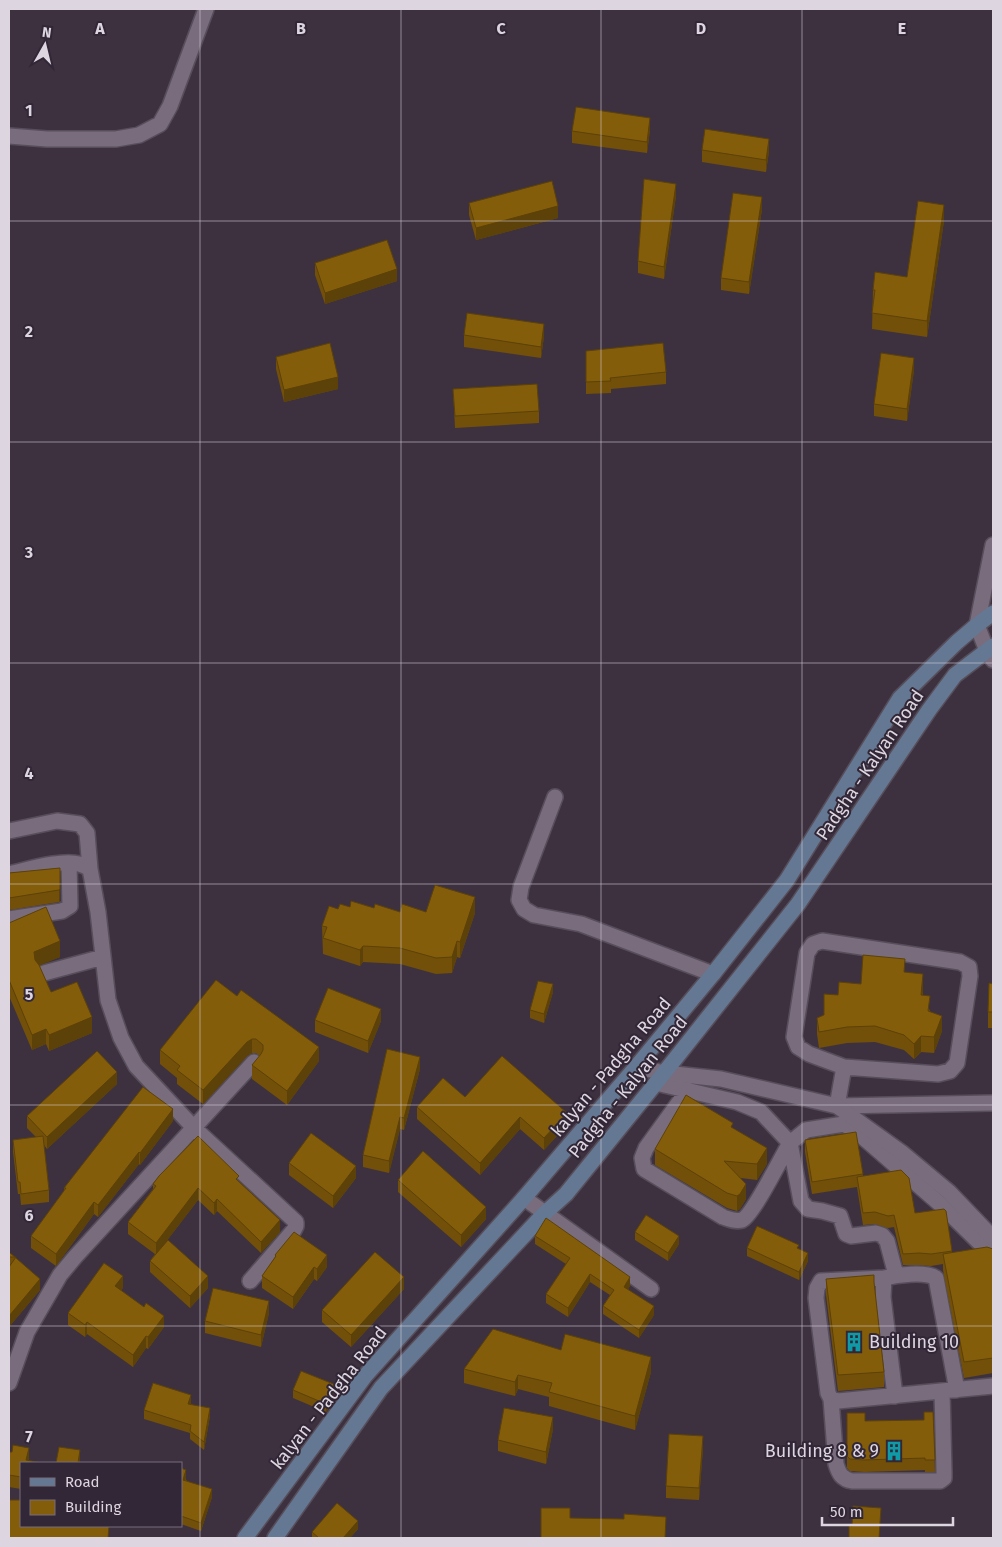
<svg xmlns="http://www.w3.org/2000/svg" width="1002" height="1547" font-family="'Fira Sans',sans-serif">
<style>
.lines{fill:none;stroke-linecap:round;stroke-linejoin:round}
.minor-casing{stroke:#574e5b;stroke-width:18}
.tertiary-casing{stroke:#574e5b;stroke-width:18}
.secondary-casing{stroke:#574e5b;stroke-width:18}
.minor{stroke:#796c7d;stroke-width:15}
.tertiary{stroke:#796c7d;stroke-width:15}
.secondary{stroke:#657893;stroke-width:15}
.wall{fill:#725009}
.shaded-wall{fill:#5c4108}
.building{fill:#845d0b;stroke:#5c4108}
.grid{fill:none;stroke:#ddd6e0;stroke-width:1;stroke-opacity:0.55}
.labels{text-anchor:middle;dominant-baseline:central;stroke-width:4;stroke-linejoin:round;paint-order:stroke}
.street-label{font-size:18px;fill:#ddd6e0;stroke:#322736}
.poi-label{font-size:18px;fill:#ddd6e0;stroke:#322736;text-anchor:start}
.grid-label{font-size:16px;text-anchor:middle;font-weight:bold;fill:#ddd6e0;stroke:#322736;stroke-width:4;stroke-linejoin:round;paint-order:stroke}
</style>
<rect width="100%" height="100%" fill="#3d3140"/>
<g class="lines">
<defs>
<path id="minor" d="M 9,136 L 47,139 L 116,139 L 139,135 L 160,124 L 170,106 L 206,9
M 555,797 L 521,887 L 519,900 L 524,909 L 534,915 L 581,924 L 713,974
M 9,831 L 57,821 L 80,824 L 87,833 L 90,869
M 9,874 C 27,870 62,859 79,864 C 83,865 87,867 90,869 L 98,912 L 108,1000 L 121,1038 L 136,1066 L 194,1128 L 296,1222 L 296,1226 L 294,1230 L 250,1281
M 9,919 L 62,911 L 70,906 L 69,863
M 822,941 L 960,962 L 969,967 L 970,976 L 957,1063 L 950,1071 L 938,1074 L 844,1067 L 809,1054 L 798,1047 L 794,1037 L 807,953 L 813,944 Z
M 44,973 L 103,957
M 844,1067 L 837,1106 L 993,1103
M 656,1083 L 737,1102 L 761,1112 L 790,1143 C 782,1156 753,1215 742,1220 C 735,1222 729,1219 723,1217 L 644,1169 L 642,1158 L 646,1148 L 688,1090
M 524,1198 L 651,1289
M 896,1275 L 887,1241 L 882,1235 L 876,1233 L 851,1236 L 846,1234 L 840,1216 L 822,1211 L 808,1209 L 801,1201 L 790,1143 L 806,1130 L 844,1124 L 857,1132 L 940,1204 L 993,1256
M 884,1278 L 821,1281 L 817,1288 L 816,1298 L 828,1393 L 831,1399 L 838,1401 L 993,1386
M 9,1383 L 27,1332 L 60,1275 L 75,1257 L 254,1062
M 895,1396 L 883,1297 L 884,1278 C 896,1275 925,1271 936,1278 L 957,1390
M 831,1399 L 836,1464 C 839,1474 842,1479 852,1481 L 940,1481 L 944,1478 L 944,1472 L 942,1391"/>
<path id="tertiary" d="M 993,545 L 977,625 L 987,651 L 993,660
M 636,1067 L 665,1073 L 721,1079 L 837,1106 L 901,1152 L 949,1192 L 993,1238"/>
<path id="secondary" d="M 245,1538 L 365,1376 L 524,1198 L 636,1067 L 713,974 L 787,880 L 900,698 L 957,642 L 977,625 L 993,613
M 275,1538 L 381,1388 L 544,1214 L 566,1194 L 656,1083 L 798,904 L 929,710 L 955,675 L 993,646"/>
</defs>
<use href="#minor" class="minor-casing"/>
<use href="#tertiary" class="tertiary-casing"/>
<use href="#secondary" class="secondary-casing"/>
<use href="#minor" class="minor"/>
<use href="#tertiary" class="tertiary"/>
<use href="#secondary" class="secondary"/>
</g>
<path class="wall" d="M 650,130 L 647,153 L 572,143 L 572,131 Z
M 702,150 L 769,151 L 766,172 L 702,162 Z
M 676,196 L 664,279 L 638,273 L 638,261 Z
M 469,203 L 558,218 L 476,240 L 469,215 Z
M 762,209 L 749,294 L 721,290 L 721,278 Z
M 944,221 L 927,337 L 872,329 L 873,290 L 907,277 Z
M 315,263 L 397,281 L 325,304 L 315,275 Z
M 464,335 L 544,336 L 541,358 L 464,347 Z
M 586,351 L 666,372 L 666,384 L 611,389 L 611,393 L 586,394 Z
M 276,357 L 338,389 L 284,402 L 276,369 Z
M 914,370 L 907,421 L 874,416 L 874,404 Z
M 453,389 L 539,411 L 539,423 L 455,428 Z
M 60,868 L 60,901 L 59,902 L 9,910 L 9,873 Z
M 350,907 L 374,908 L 400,912 L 475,913 L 460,958 L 457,957 L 452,973 L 436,974 L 400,964 L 363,962 L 360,966 L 323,954 L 322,926 L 338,909 Z
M 9,923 L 60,957 L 39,965 L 51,992 L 92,1033 L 49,1051 L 46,1044 L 32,1050 L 9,996 Z
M 905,972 L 923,990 L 923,995 L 930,1011 L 942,1031 L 934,1053 L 921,1052 L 914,1059 L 904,1050 L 875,1042 L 847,1043 L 819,1048 L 817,1034 L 817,1018 L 824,1015 L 838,995 L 861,984 Z
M 216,980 L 319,1061 L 287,1105 L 252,1079 L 252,1065 L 260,1056 L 256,1053 L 252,1053 L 247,1056 L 203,1104 L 177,1084 L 177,1078 L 160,1064 L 160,1050 Z
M 993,984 L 993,1028 L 988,1028 L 988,1012 Z
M 553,992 L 544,1023 L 530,1018 L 530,1010 Z
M 315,1020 L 381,1021 L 368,1053 L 315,1032 Z
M 420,1069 L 404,1130 L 400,1129 L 389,1173 L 363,1167 L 363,1155 Z
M 117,1084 L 47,1149 L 44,1145 L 49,1190 L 49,1202 L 21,1205 L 20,1194 L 18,1194 L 13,1152 L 13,1140 L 36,1137 L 27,1128 L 27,1116 Z
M 465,1097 L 567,1125 L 544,1150 L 520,1129 L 480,1175 L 417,1119 L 417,1107 Z
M 173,1121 L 140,1165 L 139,1164 L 98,1217 L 94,1214 L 56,1266 L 31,1248 L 31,1236 L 64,1191 L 64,1188 Z
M 733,1129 L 767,1164 L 757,1180 L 741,1178 L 746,1199 L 740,1209 L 737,1211 L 727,1208 L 655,1165 L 655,1149 Z
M 805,1140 L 863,1174 L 863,1176 L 915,1213 L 946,1211 L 952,1253 L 993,1249 L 993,1373 L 964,1378 L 943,1270 L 943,1264 L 931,1266 L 919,1265 L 903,1265 L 894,1227 L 888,1228 L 875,1224 L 863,1225 L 857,1187 L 812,1194 L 805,1152 Z
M 289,1163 L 356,1178 L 333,1208 L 289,1175 Z
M 398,1180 L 486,1219 L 461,1247 L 398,1192 Z
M 239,1182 L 280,1232 L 261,1253 L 217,1211 L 214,1215 L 198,1200 L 162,1247 L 208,1288 L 190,1308 L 150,1272 L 150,1261 L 155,1254 L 128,1234 L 128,1222 L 153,1189 L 153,1184 Z
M 635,1232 L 679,1244 L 668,1261 L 635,1240 Z
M 535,1236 L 630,1286 L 628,1289 L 654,1315 L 639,1338 L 603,1314 L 603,1306 L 610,1295 L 590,1282 L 568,1317 L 546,1303 L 546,1294 L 566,1264 L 535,1244 Z
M 747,1248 L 799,1249 L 808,1261 L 799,1280 L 747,1256 Z
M 9,1252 L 40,1279 L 40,1290 L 9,1327 Z
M 275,1255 L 327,1267 L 317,1281 L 314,1279 L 293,1309 L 262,1288 L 262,1276 L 275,1257 Z
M 826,1279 L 874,1285 L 884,1372 L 884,1387 L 838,1391 L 826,1295 Z
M 123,1288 L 121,1290 L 164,1327 L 148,1349 L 146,1348 L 133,1367 L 87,1334 L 85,1337 L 68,1325 L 68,1313 Z
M 404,1289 L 351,1347 L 322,1322 L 322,1310 Z
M 269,1313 L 261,1347 L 205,1333 L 205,1321 Z
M 561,1350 L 651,1372 L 635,1430 L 549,1406 L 549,1397 L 518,1389 L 515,1396 L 464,1383 L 464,1369 Z
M 293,1390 L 336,1393 L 331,1406 L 326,1412 L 293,1398 Z
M 191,1403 L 191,1404 L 210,1416 L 204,1450 L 190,1439 L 190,1433 L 144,1419 L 144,1410 Z
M 933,1412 L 935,1472 L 925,1472 L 925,1470 L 864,1472 L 850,1471 L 847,1468 L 847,1413 L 865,1421 L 924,1420 Z
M 553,1429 L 546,1464 L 498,1451 L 498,1440 Z
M 703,1448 L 699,1500 L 666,1498 L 666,1486 Z
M 9,1452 L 21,1463 L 21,1489 L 9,1487 Z
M 181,1468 L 186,1478 L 186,1480 L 212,1497 L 201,1531 L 181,1524 Z
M 358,1529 L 350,1538 L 312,1538 L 312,1532 Z"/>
<path class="shaded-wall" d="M 650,118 L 650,130 L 647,153 L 647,142 Z
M 769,139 L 769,151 L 766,172 L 766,160 Z
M 676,184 L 676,196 L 664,279 L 664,267 Z
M 762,197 L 762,209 L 749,294 L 749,282 Z
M 944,205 L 944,221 L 927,337 L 927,321 Z
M 558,206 L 558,218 L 476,240 L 476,228 Z
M 397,269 L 397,281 L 325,304 L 325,293 Z
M 544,324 L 544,336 L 541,358 L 541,347 Z
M 914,358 L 914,370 L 907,421 L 907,409 Z
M 338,377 L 338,389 L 284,402 L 284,390 Z
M 60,889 L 60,901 L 59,902 L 59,890 Z
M 475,897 L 475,913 L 460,958 L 460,942 Z
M 60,941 L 60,957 L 34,968 L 34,952 Z
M 457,941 L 457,957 L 452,973 L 452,957 Z
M 363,946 L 363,962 L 360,966 L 360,950 Z
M 923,974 L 923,990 L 921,1011 L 921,995 Z
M 553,984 L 553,992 L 544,1023 L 544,1014 Z
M 381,1009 L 381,1021 L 368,1053 L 368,1041 Z
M 942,1016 L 942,1031 L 934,1053 L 934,1037 Z
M 92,1017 L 92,1033 L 49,1051 L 49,1035 Z
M 46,1029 L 46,1044 L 32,1050 L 32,1035 Z
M 921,1036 L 921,1052 L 914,1059 L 914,1044 Z
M 252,1039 L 252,1053 L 247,1056 L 203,1104 L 203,1090 L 247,1042 Z
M 319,1047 L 319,1061 L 287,1105 L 287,1091 Z
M 420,1057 L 420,1069 L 404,1130 L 404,1118 Z
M 117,1072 L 117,1084 L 47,1149 L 47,1137 Z
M 173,1109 L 173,1121 L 140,1165 L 140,1153 Z
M 567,1113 L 567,1125 L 544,1150 L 544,1138 Z
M 400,1117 L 400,1129 L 389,1173 L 389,1161 Z
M 520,1117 L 520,1129 L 480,1175 L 480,1163 Z
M 767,1148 L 767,1164 L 757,1180 L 757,1164 Z
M 139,1152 L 139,1164 L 98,1217 L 98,1205 Z
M 356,1166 L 356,1178 L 333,1208 L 333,1196 Z
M 746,1184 L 746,1199 L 740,1209 L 737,1211 L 737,1196 Z
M 198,1188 L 198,1200 L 156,1255 L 156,1243 Z
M 217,1199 L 217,1211 L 214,1215 L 214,1203 Z
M 94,1202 L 94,1214 L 56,1266 L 56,1254 Z
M 486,1207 L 486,1219 L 461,1247 L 461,1235 Z
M 280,1220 L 280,1232 L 261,1253 L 261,1242 Z
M 679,1236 L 679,1244 L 668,1261 L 668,1253 Z
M 808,1253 L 808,1261 L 799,1280 L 799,1272 Z
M 327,1255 L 327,1267 L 317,1281 L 317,1269 Z
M 314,1267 L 314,1279 L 293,1309 L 293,1297 Z
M 590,1274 L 590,1282 L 568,1317 L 568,1308 Z
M 123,1276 L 123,1288 L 115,1298 L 115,1286 Z
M 208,1276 L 208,1288 L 190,1308 L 190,1296 Z
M 404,1277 L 404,1289 L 351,1347 L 351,1335 Z
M 630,1277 L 630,1286 L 624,1295 L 624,1287 Z
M 40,1279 L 40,1290 L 9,1327 L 9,1316 Z
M 269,1301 L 269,1313 L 261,1347 L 261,1335 Z
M 654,1306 L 654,1315 L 639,1338 L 639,1330 Z
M 164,1316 L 164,1327 L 148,1349 L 148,1337 Z
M 87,1322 L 87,1334 L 85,1337 L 85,1325 Z
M 146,1336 L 146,1348 L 133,1367 L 133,1355 Z
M 651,1357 L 651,1372 L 635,1430 L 635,1416 Z
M 518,1375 L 518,1389 L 515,1396 L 515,1382 Z
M 336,1385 L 336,1393 L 331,1406 L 326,1412 L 326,1404 Z
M 191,1395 L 191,1403 L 188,1412 L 188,1404 Z
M 210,1408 L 210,1416 L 204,1450 L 204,1442 Z
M 553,1417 L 553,1429 L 546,1464 L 546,1452 Z
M 703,1436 L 703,1448 L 699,1500 L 699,1488 Z
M 29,1448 L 29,1460 L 28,1463 L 26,1460 Z
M 80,1450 L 80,1463 L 78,1463 Z
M 186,1470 L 186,1478 L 183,1488 L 183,1480 Z
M 212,1489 L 212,1497 L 201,1531 L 201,1523 Z
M 358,1521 L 358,1529 L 350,1538 L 343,1538 Z"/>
<path class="building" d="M 576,107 L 650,118 L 647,142 L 572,131 Z
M 705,129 L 769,139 L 766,160 L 702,150 Z
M 644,179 L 676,184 L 664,267 L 638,261 Z
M 552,181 L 558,206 L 476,228 L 469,203 Z
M 733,193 L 762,197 L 749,282 L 721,278 Z
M 918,201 L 944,205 L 927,321 L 872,313 L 875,290 L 873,290 L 875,272 L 907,277 Z
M 387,240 L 397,269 L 325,293 L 315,263 Z
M 467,313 L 544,324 L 541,347 L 464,335 Z
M 330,343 L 338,377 L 284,390 L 276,357 Z
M 663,343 L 666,372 L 610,378 L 611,381 L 586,382 L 586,351 Z
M 881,353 L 914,358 L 907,409 L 874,404 Z
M 537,384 L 539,411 L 455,416 L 453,389 Z
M 60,868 L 60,889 L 59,890 L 9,898 L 9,873 Z
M 435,885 L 475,897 L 460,942 L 457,941 L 452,957 L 436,958 L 400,948 L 363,946 L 360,950 L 323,938 L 327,927 L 322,926 L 329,906 L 338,909 L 340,904 L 350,907 L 351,901 L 374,908 L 375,904 L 400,912 L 402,904 L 426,912 Z
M 46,907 L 60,941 L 34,952 L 35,960 L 39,965 L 51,992 L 77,982 L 92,1017 L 49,1035 L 46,1029 L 32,1035 L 9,980 L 9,923 Z
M 863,955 L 905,959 L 904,972 L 923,974 L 921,995 L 930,996 L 928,1011 L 942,1016 L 934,1037 L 921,1036 L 914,1044 L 904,1035 L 875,1026 L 847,1027 L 819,1032 L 817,1018 L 824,1015 L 824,994 L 838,995 L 839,982 L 861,984 Z
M 216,980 L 237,996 L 241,990 L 319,1047 L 287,1091 L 252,1065 L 261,1054 L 263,1050 L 263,1045 L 256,1039 L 252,1039 L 247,1042 L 203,1090 L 177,1070 L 180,1066 L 160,1050 Z
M 538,981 L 553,984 L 544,1014 L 530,1010 Z
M 989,983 L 993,984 L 993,1012 L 988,1012 Z
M 328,988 L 381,1009 L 368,1041 L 315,1020 Z
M 387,1049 L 420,1057 L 404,1118 L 400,1117 L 389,1161 L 363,1155 Z
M 97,1051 L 117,1072 L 47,1137 L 27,1116 Z
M 502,1056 L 567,1113 L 544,1138 L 520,1117 L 480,1163 L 417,1107 L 443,1078 L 465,1097 Z
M 143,1087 L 173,1109 L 140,1153 L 139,1152 L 98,1205 L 94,1202 L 56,1254 L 31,1236 L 66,1188 L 64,1188 Z
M 686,1095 L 733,1123 L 731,1127 L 767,1148 L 757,1164 L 724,1161 L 746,1184 L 740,1194 L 737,1196 L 727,1193 L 655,1149 Z
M 856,1132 L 863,1174 L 812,1182 L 805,1140 Z
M 311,1133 L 356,1166 L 333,1196 L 289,1163 Z
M 43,1136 L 49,1190 L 21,1194 L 20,1182 L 18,1182 L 13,1140 Z
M 198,1136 L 239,1176 L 236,1179 L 280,1220 L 261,1242 L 217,1199 L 214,1203 L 198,1188 L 156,1243 L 128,1222 L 156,1186 L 153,1184 L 159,1176 Z
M 423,1151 L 486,1207 L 461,1235 L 398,1180 Z
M 901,1170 L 909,1178 L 915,1213 L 944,1209 L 946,1211 L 952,1251 L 931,1254 L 919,1253 L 903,1254 L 894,1215 L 888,1216 L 875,1212 L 863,1213 L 857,1177 Z
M 646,1215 L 679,1236 L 668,1253 L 635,1232 Z
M 546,1218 L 630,1277 L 624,1287 L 654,1306 L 639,1330 L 603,1306 L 614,1290 L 590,1274 L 568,1308 L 546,1294 L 570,1258 L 535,1236 Z
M 757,1226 L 799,1245 L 797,1248 L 808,1253 L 799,1272 L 747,1248 Z
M 294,1232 L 327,1255 L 317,1269 L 314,1267 L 293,1297 L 262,1276 L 276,1256 L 275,1255 Z
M 168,1240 L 208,1276 L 190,1296 L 150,1261 Z
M 987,1247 L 993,1249 L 993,1358 L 964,1362 L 943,1254 Z
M 9,1252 L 40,1279 L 9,1316 L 9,1267 L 16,1257 L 9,1257 Z
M 375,1252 L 404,1277 L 351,1335 L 322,1310 Z
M 104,1263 L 123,1276 L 115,1286 L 144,1307 L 146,1303 L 164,1316 L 148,1337 L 146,1336 L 133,1355 L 87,1322 L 85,1325 L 68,1313 Z
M 874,1275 L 874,1282 L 884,1372 L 838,1375 L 826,1279 Z
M 213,1288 L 269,1301 L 261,1335 L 205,1321 Z
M 493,1329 L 561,1350 L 565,1334 L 651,1357 L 635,1416 L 549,1392 L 552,1383 L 518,1375 L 515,1382 L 464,1369 Z
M 301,1371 L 336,1385 L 331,1398 L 326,1404 L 293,1390 Z
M 153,1383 L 191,1395 L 188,1404 L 210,1408 L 204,1442 L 190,1431 L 191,1425 L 144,1410 Z
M 504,1408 L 553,1417 L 546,1452 L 498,1440 Z
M 924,1412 L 933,1412 L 935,1460 L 925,1460 L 925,1458 L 864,1460 L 850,1459 L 847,1456 L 847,1413 L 865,1413 L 865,1421 L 924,1420 Z
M 669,1434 L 703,1436 L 699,1488 L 666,1486 Z
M 13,1445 L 29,1448 L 26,1460 L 42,1463 L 21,1463 L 21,1477 L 9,1475 L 9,1452 L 12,1452 Z
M 59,1447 L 80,1450 L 78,1463 L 56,1463 Z
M 181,1468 L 186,1470 L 183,1480 L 212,1489 L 201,1523 L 181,1516 Z
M 9,1500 L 21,1500 L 21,1526 L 109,1526 L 108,1538 L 9,1538 Z
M 337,1503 L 358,1521 L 343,1538 L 319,1538 L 312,1532 Z
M 853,1506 L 881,1508 L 879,1538 L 849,1538 L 849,1525 L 852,1526 Z
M 541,1508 L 570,1508 L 570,1518 L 624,1519 L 624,1514 L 666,1517 L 665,1538 L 541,1538 Z"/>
<path class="grid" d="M 200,9 L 200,1538M 401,9 L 401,1538M 601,9 L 601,1538M 802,9 L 802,1538M 9,221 L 993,221M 9,442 L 993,442M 9,663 L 993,663M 9,884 L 993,884M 9,1105 L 993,1105M 9,1326 L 993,1326"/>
<defs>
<symbol id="building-bare" viewBox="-9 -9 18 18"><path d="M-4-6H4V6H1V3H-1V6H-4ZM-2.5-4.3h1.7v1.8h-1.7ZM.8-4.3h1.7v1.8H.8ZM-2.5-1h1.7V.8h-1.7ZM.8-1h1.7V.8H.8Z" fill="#0f9aa8" stroke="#322736" stroke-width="2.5" paint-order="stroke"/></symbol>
</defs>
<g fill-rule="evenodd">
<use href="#building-bare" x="840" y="1328" width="28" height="28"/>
<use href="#building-bare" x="880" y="1437" width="28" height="28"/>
</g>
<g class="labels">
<g class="street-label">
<text transform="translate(870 765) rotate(-56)">Padgha - Kalyan Road</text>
<text transform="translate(611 1067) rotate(-50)">kalyan - Padgha Road</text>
<text transform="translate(628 1087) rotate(-51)">Padgha - Kalyan Road</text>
<text transform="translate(329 1398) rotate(-52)">kalyan - Padgha Road</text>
</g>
<g class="poi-label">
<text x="869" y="1342">Building 10</text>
<text x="879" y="1451" text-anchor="end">Building 8 &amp; 9</text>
</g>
</g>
<g class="grid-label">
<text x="100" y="34">A</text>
<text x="301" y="34">B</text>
<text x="501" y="34">C</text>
<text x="701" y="34">D</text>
<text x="902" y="34">E</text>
<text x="29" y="116">1</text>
<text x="29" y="337">2</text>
<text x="29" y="558">3</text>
<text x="29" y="779">4</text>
<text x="29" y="1000">5</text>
<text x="29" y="1221">6</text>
<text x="29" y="1442">7</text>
</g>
<rect width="1002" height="1547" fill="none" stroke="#ddd6e0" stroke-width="20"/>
<rect x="20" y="1462" width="162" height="65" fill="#322736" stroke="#766d7a"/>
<rect x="30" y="1478" width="25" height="8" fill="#657893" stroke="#766d7a"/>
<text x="65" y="1487" font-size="15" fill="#ddd6e0">Road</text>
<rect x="30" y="1500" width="25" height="15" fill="#845d0b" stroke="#766d7a"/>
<text x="65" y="1512" font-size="15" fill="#ddd6e0">Building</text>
<g transform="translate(45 45) rotate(8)" stroke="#322736" stroke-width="4" paint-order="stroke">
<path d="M0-4L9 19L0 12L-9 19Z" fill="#ddd6e0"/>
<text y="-8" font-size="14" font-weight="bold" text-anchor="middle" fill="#ddd6e0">N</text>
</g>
<path d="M822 1517v8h131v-8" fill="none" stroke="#ddd6e0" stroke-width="2.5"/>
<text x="830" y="1517" font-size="15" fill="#ddd6e0" stroke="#322736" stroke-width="4" paint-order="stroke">50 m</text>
</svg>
